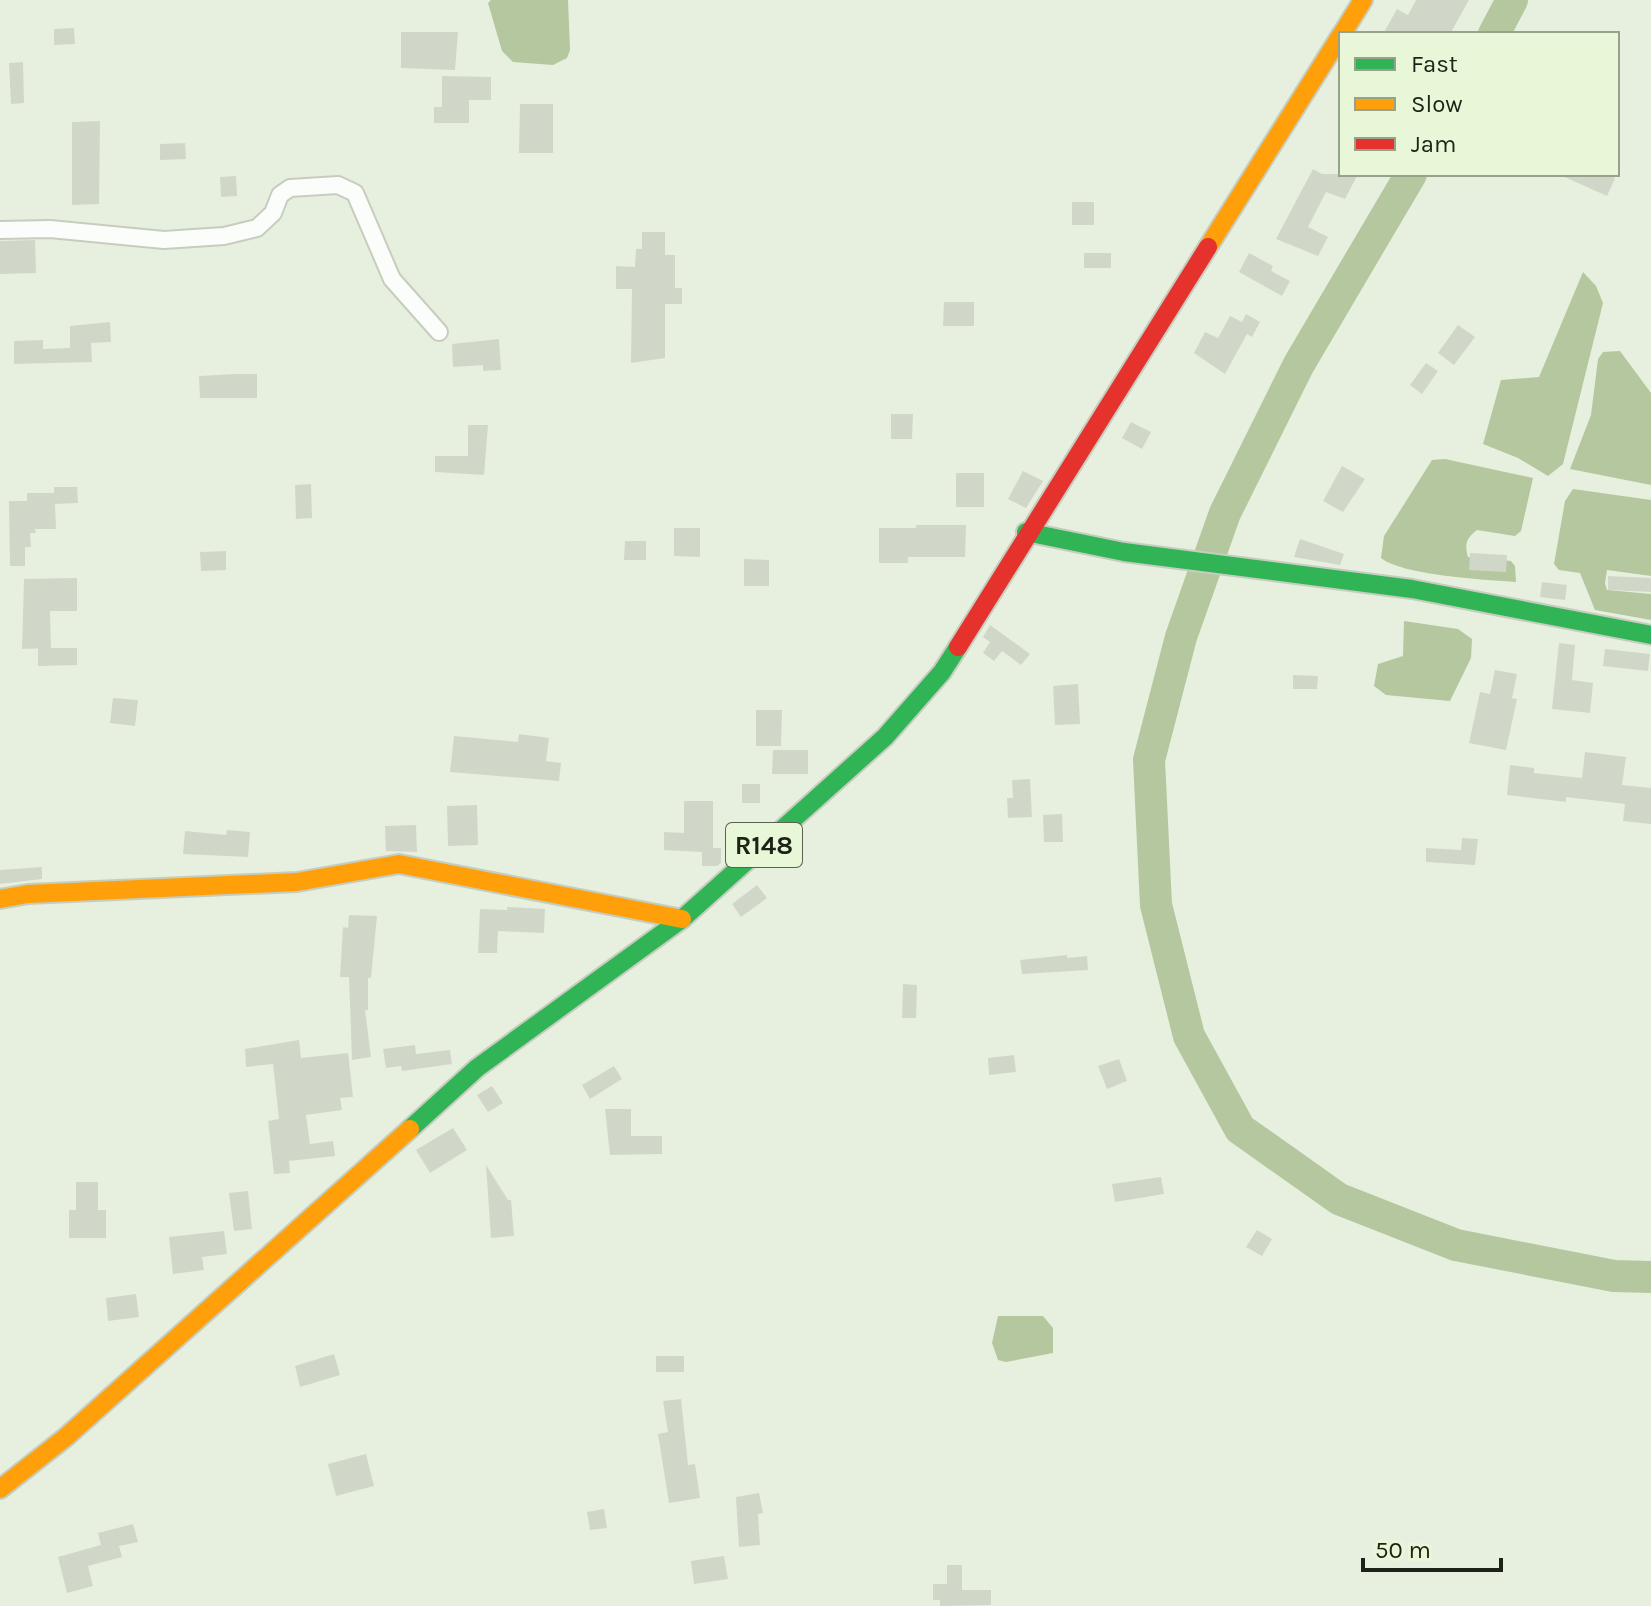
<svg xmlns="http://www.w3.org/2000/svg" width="1651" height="1606" font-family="Karla,sans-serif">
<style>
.water{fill:#b5c79e}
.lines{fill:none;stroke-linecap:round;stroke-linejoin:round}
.river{stroke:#b5c79e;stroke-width:32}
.building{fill:#d0d7c9}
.street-casing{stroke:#c6cdbf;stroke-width:20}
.fast-casing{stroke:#c6cdbf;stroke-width:22}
.slow-casing{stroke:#c6cdbf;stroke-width:22}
.jam-casing{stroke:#c6cdbf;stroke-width:22}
.street{stroke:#fbfdfa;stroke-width:16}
.fast{stroke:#30b455;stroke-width:18}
.slow{stroke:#ff9f0a;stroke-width:18}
.jam{stroke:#e5322d;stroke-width:18}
.labels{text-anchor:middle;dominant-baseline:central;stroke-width:6;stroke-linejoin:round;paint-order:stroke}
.shield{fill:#e8f7d7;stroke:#5a6250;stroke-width:2}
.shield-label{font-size:26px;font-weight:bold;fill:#1d2216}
</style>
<rect width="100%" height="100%" fill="#e7f0de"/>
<path class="water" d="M 491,0 L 568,0 L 570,50 L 567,58 L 553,65 L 513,62 L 502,51 L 488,3 Z
M 1583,272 L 1596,286 L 1603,303 L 1563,464 L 1548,476 L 1518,458 L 1483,444 L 1501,380 L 1539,377 Z
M 1620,351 L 1651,393 L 1651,485 L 1570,469 L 1591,415 L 1598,359 L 1603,352 Z
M 1445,459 L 1533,478 L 1521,531 L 1515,536 L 1477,530 C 1467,538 1464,543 1468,557 L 1511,561 L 1515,566 L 1516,582 C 1487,580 1401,575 1381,558 L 1384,536 L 1432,460 Z
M 1573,489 L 1651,500 L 1651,576 L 1607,570 L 1605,583 L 1607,590 L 1651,594 L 1651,620 L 1595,610 L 1580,573 L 1559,570 L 1554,564 L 1565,501 Z
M 1404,621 L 1458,629 L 1472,639 L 1471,658 L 1450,701 L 1386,695 L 1374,686 L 1378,664 L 1403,656 Z
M 998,1316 L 1043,1316 L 1053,1328 L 1053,1353 L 1006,1362 L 998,1360 L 992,1343 Z"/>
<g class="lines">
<path class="river" d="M 1494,34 L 1512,0
M 1411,174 L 1299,364 L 1225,513 L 1181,637 L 1149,760 L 1156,905 L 1189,1036 L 1240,1129 L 1339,1199 L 1456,1245 L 1614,1276 L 1651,1277"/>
</g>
<path class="building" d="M 1416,0 L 1469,0 L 1450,34 L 1383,34 L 1397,9 L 1408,15 Z
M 74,28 L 75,44 L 54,45 L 54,29 Z
M 401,32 L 458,32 L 455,70 L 401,68 Z
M 23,62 L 24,103 L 11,104 L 9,63 Z
M 442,76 L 491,77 L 491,100 L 469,100 L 469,123 L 434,123 L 434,107 L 442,107 Z
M 520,104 L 553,104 L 553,153 L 519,153 Z
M 100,121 L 99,204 L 72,205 L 72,122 Z
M 185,143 L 186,159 L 160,160 L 160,144 Z
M 1313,169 L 1322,174 L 1358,174 L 1345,199 L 1326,192 L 1308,227 L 1328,237 L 1318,256 L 1276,239 Z
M 1558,174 L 1606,174 L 1615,178 L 1607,196 Z
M 236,176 L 237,196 L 221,197 L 220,177 Z
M 1072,202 L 1094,202 L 1094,225 L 1072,225 Z
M 642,232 L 665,232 L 665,255 L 675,255 L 675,288 L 682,288 L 682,304 L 665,304 L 665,358 L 631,363 L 632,289 L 616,289 L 616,266 L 635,267 L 636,249 L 642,249 Z
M 35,240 L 36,273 L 0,274 L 0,241 Z
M 1084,253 L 1111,253 L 1111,268 L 1084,268 Z
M 1249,253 L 1273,266 L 1271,271 L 1290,281 L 1282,296 L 1239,272 Z
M 944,302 L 974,302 L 974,326 L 943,326 Z
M 1246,314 L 1260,322 L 1252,337 L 1247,334 L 1225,374 L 1194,353 L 1205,332 L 1218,338 L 1230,316 L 1242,322 Z
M 110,322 L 111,342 L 91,343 L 92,362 L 14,364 L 14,341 L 43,340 L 43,349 L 70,348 L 70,326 Z
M 1458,325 L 1475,337 L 1454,365 L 1438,353 Z
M 499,339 L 501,370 L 483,371 L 483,365 L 453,367 L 452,344 Z
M 1426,363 L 1438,371 L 1422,394 L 1410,385 Z
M 236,374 L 257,374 L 257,398 L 200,398 L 199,376 Z
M 891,414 L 913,414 L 912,439 L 891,439 Z
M 1131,422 L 1151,432 L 1142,449 L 1122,438 Z
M 468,425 L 488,425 L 484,475 L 435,472 L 435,456 L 468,456 Z
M 1342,466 L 1365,479 L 1343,512 L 1323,501 Z
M 1023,471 L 1043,481 L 1026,508 L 1008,499 Z
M 956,473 L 984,473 L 984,507 L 956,507 Z
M 311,484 L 312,518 L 296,519 L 295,485 Z
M 54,487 L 77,487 L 78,503 L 55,504 L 56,529 L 35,529 L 36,533 L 30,533 L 31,547 L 25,547 L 25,566 L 10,566 L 9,501 L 27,501 L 27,493 L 54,493 Z
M 916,525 L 966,525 L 965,557 L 908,557 L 908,563 L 879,563 L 879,528 L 916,528 Z
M 674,528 L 700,528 L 700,557 L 674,556 Z
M 1300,539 L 1344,554 L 1340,565 L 1294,557 Z
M 625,541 L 646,541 L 646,560 L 624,560 Z
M 226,551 L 226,570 L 201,571 L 200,552 Z
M 1470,553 L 1507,555 L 1506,572 L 1469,570 Z
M 744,559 L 769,560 L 769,586 L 744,586 Z
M 1608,576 L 1651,578 L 1651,592 L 1608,590 Z
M 77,578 L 77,611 L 50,611 L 51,648 L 22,649 L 24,579 Z
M 1542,582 L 1567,585 L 1565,600 L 1540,597 Z
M 990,625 L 1030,654 L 1021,665 L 1002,651 L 994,661 L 983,653 L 990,642 L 983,637 Z
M 1559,643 L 1575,645 L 1572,680 L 1593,683 L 1590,713 L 1552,709 Z
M 38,648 L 77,648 L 77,665 L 38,666 Z
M 1605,649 L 1650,654 L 1648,671 L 1603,666 Z
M 1495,670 L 1517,674 L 1512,698 L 1517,699 L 1506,750 L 1469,743 L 1480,692 L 1490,694 Z
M 1293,675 L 1318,676 L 1317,689 L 1293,689 Z
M 1078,684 L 1080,724 L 1055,725 L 1053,686 Z
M 113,698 L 138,700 L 135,726 L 110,723 Z
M 756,710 L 782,710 L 781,746 L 756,746 Z
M 519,734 L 549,738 L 546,761 L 561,763 L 559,781 L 450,772 L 454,736 L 518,742 Z
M 773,750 L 808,750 L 808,774 L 772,774 Z
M 1585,752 L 1626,757 L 1622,785 L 1651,788 L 1651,824 L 1623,821 L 1625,804 L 1566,797 L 1566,802 L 1507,795 L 1510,765 L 1534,768 L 1534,773 L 1582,778 Z
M 1030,779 L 1032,817 L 1008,818 L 1007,798 L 1013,798 L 1012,780 Z
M 742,784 L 760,784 L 760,803 L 742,803 Z
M 684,801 L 713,801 L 713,848 L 721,848 L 721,863 L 717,866 L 702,866 L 702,852 L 664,850 L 664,832 L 684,833 Z
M 477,805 L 478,845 L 448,846 L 447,806 Z
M 1062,814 L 1063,842 L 1044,842 L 1043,815 Z
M 416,825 L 417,852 L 386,851 L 385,826 Z
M 227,830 L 250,832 L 248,857 L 183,854 L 185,831 L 226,835 Z
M 1462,838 L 1478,839 L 1475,865 L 1426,862 L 1426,848 L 1461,850 Z
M 42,867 L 42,879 L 0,884 L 0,870 Z
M 757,885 L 767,898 L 741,917 L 732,904 Z
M 507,907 L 545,909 L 544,933 L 498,931 L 497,953 L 478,953 L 480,909 L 507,910 Z
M 349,915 L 377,916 L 371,978 L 368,978 L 368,1010 L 365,1010 L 371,1057 L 352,1060 L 349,977 L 340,977 L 343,927 L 348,928 Z
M 1067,955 L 1067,958 L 1087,956 L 1088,970 L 1022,974 L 1020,960 Z
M 903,984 L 917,985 L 916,1018 L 902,1018 Z
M 299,1040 L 301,1058 L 348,1053 L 353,1097 L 340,1098 L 342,1110 L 306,1115 L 310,1144 L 333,1141 L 335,1156 L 289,1161 L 290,1173 L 274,1174 L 268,1121 L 279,1119 L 273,1064 L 246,1067 L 245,1049 Z
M 415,1045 L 416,1054 L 450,1050 L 452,1064 L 402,1071 L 401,1066 L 386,1068 L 383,1049 Z
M 1014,1055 L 1016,1072 L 989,1075 L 988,1058 Z
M 1119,1059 L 1127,1081 L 1107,1089 L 1098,1066 Z
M 614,1066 L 622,1079 L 590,1099 L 582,1085 Z
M 492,1086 L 503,1103 L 488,1112 L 477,1095 Z
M 605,1109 L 631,1109 L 631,1136 L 662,1136 L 662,1154 L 610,1155 Z
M 453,1128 L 467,1150 L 430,1173 L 416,1150 Z
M 486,1165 L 508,1200 L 511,1200 L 514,1236 L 491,1238 Z
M 1161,1177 L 1164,1194 L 1115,1202 L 1112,1184 Z
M 76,1182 L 98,1182 L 98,1210 L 106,1210 L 106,1238 L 69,1238 L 69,1210 L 76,1210 Z
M 248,1191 L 252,1229 L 234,1231 L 229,1193 Z
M 1257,1230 L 1272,1239 L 1262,1256 L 1246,1247 Z
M 224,1231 L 227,1254 L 202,1257 L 204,1270 L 173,1274 L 169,1237 Z
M 136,1294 L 139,1317 L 108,1321 L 106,1298 Z
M 334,1354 L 340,1375 L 300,1387 L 295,1366 Z
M 656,1356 L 684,1356 L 684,1372 L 656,1372 Z
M 681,1399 L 688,1465 L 695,1464 L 700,1498 L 669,1503 L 658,1434 L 668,1432 L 663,1401 Z
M 366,1454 L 374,1486 L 336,1496 L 328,1464 Z
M 759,1493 L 763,1513 L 758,1514 L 760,1545 L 739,1547 L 736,1497 Z
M 604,1509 L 607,1528 L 590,1530 L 587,1512 Z
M 133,1524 L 138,1542 L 119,1546 L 122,1557 L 88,1566 L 93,1586 L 67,1593 L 58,1557 L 101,1545 L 98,1533 Z
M 724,1556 L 728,1579 L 694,1584 L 691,1561 Z
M 947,1565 L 962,1565 L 962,1590 L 991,1590 L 991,1605 L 940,1606 L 940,1600 L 933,1600 L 933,1584 L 947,1584 Z"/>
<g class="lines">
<defs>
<path id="street" d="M 0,230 L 50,229 L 164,240 L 224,236 L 257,228 L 273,213 L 280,195 L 290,188 L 338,185 L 355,193 L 392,279 L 439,332"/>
<path id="fast" d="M 1026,532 L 1124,552 L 1412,589 L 1651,635
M 410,1129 L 477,1068 L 682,919 L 885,737 L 942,672 L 958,647"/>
<path id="slow" d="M 1342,34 L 1363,0
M 1208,247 L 1341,35
M 0,899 L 28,894 L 297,882 L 399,864 L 682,919
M 0,1489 L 66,1437 L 410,1129"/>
<path id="jam" d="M 958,647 L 1208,247"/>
</defs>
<use href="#street" class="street-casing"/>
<use href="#fast" class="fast-casing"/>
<use href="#slow" class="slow-casing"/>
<use href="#jam" class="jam-casing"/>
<use href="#street" class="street"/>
<use href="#fast" class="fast"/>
<use href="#slow" class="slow"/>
<use href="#jam" class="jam"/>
</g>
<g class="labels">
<rect class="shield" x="726" y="823" width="76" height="44" rx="6"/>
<g class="shield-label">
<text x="764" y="845">R148</text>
</g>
</g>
<rect x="1339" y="32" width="280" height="144" fill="#e8f7d7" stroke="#97a28a" stroke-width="2"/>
<rect x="1355" y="58" width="40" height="12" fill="#30b455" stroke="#97a28a" stroke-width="2"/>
<text x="1411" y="72" font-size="24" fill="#1d2216">Fast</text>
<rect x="1355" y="98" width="40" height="12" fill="#ff9f0a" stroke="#97a28a" stroke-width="2"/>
<text x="1411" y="112" font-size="24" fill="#1d2216">Slow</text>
<rect x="1355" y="138" width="40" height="12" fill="#e5322d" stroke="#97a28a" stroke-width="2"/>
<text x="1411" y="152" font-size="24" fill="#1d2216">Jam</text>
<path d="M1363 1558v12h138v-12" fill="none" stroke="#1d2216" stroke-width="4"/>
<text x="1375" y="1558" font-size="24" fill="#1d2216" stroke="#e8f7d7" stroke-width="6" paint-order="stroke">50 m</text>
</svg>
